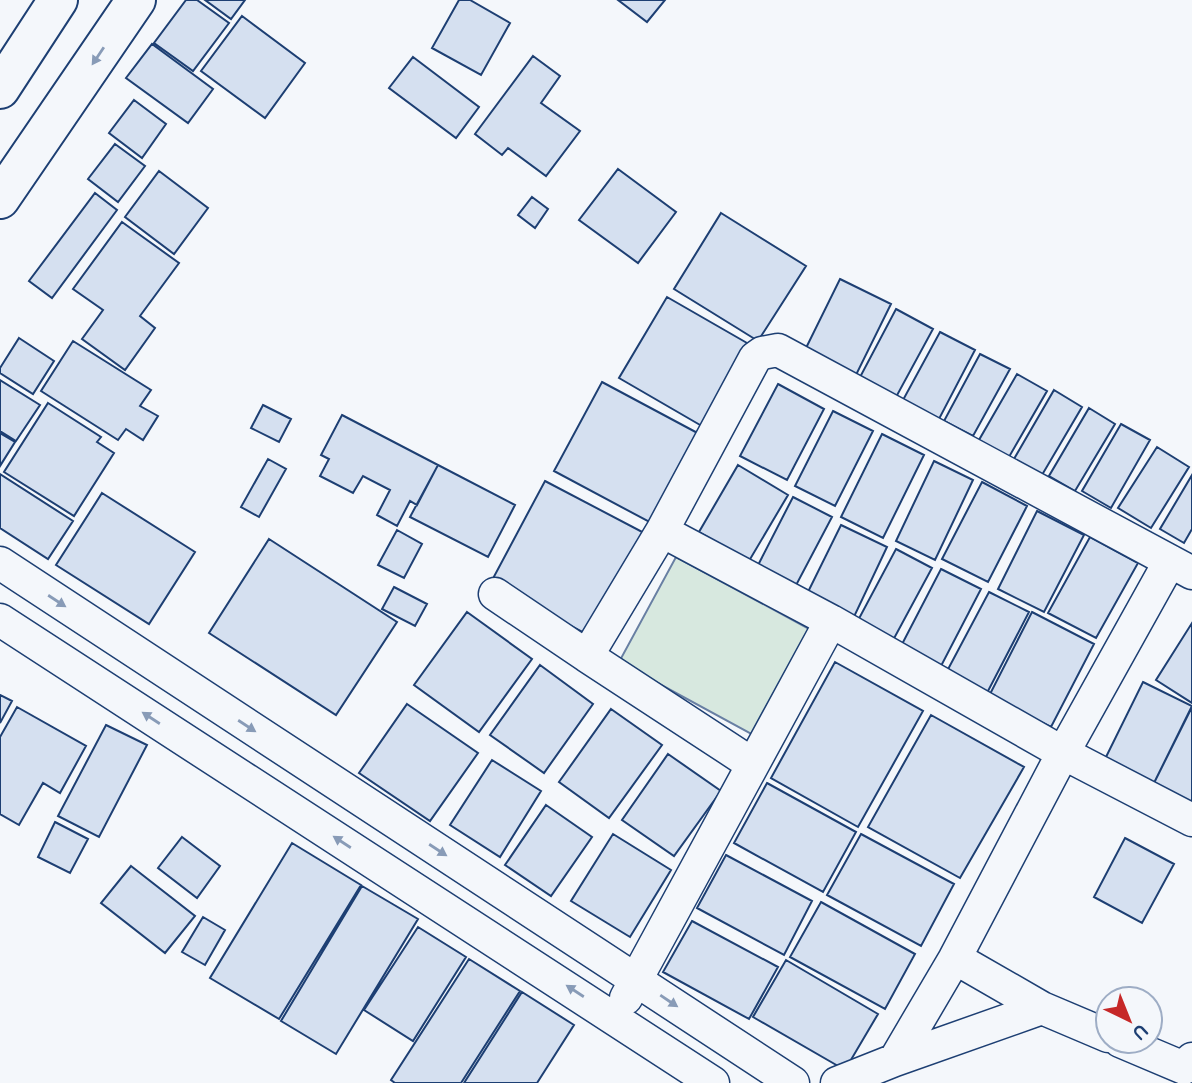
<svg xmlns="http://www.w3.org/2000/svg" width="1192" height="1083" font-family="Quicksand,sans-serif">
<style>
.green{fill:#d7e8df;stroke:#687fa3;stroke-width:2}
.building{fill:#d5e0f0;stroke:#1d3f73;stroke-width:2}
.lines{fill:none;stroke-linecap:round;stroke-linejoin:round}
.minor-casing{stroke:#1d3f73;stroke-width:35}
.trunk-casing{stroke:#1d3f73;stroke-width:42}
.minor{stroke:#f4f7fb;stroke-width:32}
.trunk{stroke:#f4f7fb;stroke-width:38}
.oneway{fill:#889bb7}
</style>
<rect width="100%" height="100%" fill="#f4f7fb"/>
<path class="green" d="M 676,557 L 813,631 L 755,736 L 619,662 Z"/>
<path class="building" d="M 186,0 L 197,0 L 229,23 L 193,71 L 154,43 Z
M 205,0 L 245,0 L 231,19 Z
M 459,0 L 470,0 L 510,23 L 481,75 L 432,48 Z
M 618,0 L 665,0 L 647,22 Z
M 242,16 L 305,63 L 265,118 L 201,71 Z
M 152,44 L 213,89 L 188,123 L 126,78 Z
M 533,56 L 560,76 L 541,103 L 580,131 L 546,176 L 508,148 L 502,155 L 475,134 Z
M 413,57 L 479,107 L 456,138 L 389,88 Z
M 134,100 L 166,124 L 142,158 L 109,133 Z
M 115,144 L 145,166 L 118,202 L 88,179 Z
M 618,169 L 676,212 L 638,263 L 579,220 Z
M 159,171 L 208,208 L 174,254 L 125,217 Z
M 95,193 L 117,210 L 52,298 L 29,281 Z
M 532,197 L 548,209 L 535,228 L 518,215 Z
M 721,213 L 806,266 L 758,341 L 674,289 Z
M 122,222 L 179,263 L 140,316 L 155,328 L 125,370 L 82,339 L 103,310 L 73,289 Z
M 840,279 L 891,304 L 854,379 L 803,354 Z
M 667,297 L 754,347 L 707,429 L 619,378 Z
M 896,309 L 933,329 L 895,399 L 859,379 Z
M 940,332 L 975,350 L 939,419 L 903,400 Z
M 19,338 L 54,361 L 33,394 L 0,373 L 0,368 Z
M 73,341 L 151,390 L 140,406 L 158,416 L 143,440 L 126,429 L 118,440 L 41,391 Z
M 980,354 L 1010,369 L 973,436 L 944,421 Z
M 1017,374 L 1047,391 L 1009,457 L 979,440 Z
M 0,380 L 40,405 L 16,441 L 0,431 Z
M 602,382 L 705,437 L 657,526 L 554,471 Z
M 778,384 L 824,409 L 787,480 L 740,456 Z
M 1054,390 L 1082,407 L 1042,475 L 1014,459 Z
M 48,403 L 101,437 L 97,442 L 114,453 L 74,516 L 4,472 Z
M 263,405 L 291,419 L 279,442 L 251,428 Z
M 1089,408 L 1115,424 L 1075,491 L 1049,476 Z
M 833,411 L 873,431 L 835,506 L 795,486 Z
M 342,415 L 438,465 L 417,505 L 410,501 L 397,526 L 377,515 L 390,490 L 363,476 L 353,493 L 320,476 L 329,459 L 321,455 Z
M 1121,424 L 1150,440 L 1111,508 L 1082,491 Z
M 0,433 L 15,442 L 0,466 Z
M 882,434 L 924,455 L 883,538 L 841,517 Z
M 1157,447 L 1189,467 L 1151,528 L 1118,508 Z
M 268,459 L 286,469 L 259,517 L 241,507 Z
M 934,461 L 973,480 L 935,560 L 896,541 Z
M 438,465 L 515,505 L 488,557 L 410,517 Z
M 738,465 L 788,495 L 749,561 L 699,532 Z
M 0,474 L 73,521 L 48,559 L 0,528 Z
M 1192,475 L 1192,529 L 1184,543 L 1160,529 Z
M 545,481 L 648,535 L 594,638 L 490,584 Z
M 982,482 L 1027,506 L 988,582 L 942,559 Z
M 102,493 L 195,552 L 149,624 L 56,565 Z
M 793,497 L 832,517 L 793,591 L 755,571 Z
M 1037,511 L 1084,535 L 1044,612 L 998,589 Z
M 841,525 L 887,547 L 852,621 L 805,598 Z
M 397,530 L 422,544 L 404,578 L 378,565 Z
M 1090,537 L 1138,563 L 1096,638 L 1048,613 Z
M 269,539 L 397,622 L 336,715 L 209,633 Z
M 896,549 L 932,568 L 891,644 L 855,626 Z
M 941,569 L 981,589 L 940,668 L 900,648 Z
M 394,587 L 427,604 L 415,626 L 382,609 Z
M 989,592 L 1029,612 L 987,693 L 946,673 Z
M 467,612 L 532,659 L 479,732 L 414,685 Z
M 1032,612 L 1094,644 L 1051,727 L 989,696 Z
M 1192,623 L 1192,703 L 1156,680 Z
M 835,662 L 923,711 L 858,827 L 771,778 Z
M 540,665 L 593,704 L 544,773 L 490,735 Z
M 1143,682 L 1192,706 L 1153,785 L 1104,761 Z
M 0,695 L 12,701 L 0,723 Z
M 407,704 L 478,753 L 430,821 L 359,773 Z
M 17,707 L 86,746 L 60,793 L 43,783 L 19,825 L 0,814 L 0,737 Z
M 1192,707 L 1192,804 L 1153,785 Z
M 611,709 L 662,745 L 609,818 L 559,782 Z
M 931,715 L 1024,767 L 960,878 L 868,827 Z
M 106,725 L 147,745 L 99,837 L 58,816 Z
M 668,754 L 721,791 L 674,856 L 622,820 Z
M 492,760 L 541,791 L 500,857 L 450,825 Z
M 767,783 L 856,832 L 823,892 L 734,843 Z
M 546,805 L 592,837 L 551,896 L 505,865 Z
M 55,822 L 88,839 L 70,873 L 38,857 Z
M 613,834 L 671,870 L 630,937 L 571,901 Z
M 861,834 L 954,884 L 921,946 L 827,895 Z
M 182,837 L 220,866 L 197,898 L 158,868 Z
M 1125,838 L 1174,864 L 1142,923 L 1094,897 Z
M 292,843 L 361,885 L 279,1019 L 210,978 Z
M 726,855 L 812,901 L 784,955 L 697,908 Z
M 131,866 L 195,916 L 165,953 L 101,903 Z
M 362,886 L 418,919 L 336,1054 L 281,1021 Z
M 821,902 L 915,954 L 885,1009 L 790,957 Z
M 203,917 L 225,930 L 205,965 L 182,952 Z
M 692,921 L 778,967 L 749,1019 L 663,972 Z
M 418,927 L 466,957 L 413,1041 L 364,1010 Z
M 469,959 L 520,991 L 461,1083 L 395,1083 L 391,1080 Z
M 786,960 L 878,1014 L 845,1070 L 753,1017 Z
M 522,992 L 574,1025 L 537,1083 L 464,1083 Z"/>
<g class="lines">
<defs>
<path id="minor" d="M 662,531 L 755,358 L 762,353 L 778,350 L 1192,573
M 0,563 L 793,1083
M 495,594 L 587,656
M 0,620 L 713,1083
M 752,764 L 587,656 L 662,531 L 831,621 L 1063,753 L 1192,820
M 626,998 L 831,621
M 1108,1036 L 1042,1008 L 955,958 L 1063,753 L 1170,561
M 1120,1041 L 1184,1068 L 1192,1059
M 895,1060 L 955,958
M 837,1083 L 895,1060 L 1042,1008"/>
<path id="trunk" d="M 0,89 L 58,0
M 0,199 L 136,0"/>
</defs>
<use href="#minor" class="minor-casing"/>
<use href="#trunk" class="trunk-casing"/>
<use href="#minor" class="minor"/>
<use href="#trunk" class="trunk"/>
</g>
<defs><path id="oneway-solid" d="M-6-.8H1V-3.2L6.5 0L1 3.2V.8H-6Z" transform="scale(1.75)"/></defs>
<g class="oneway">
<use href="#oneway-solid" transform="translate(98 56) rotate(124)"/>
<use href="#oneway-solid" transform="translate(57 601) rotate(33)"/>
<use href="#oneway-solid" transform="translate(151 718) rotate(-147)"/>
<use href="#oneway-solid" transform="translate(247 726) rotate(33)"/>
<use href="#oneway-solid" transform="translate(342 842) rotate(-147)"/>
<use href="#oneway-solid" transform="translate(438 850) rotate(33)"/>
<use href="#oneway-solid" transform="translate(575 991) rotate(-147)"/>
<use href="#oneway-solid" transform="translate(669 1001) rotate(34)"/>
</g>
<g transform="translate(1129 1020) rotate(137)"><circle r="33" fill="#f4f7fb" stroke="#9eadc5" stroke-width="2"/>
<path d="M0-5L12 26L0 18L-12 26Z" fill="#c62828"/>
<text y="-10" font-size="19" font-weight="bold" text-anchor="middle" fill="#1d3f73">U</text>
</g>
</svg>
